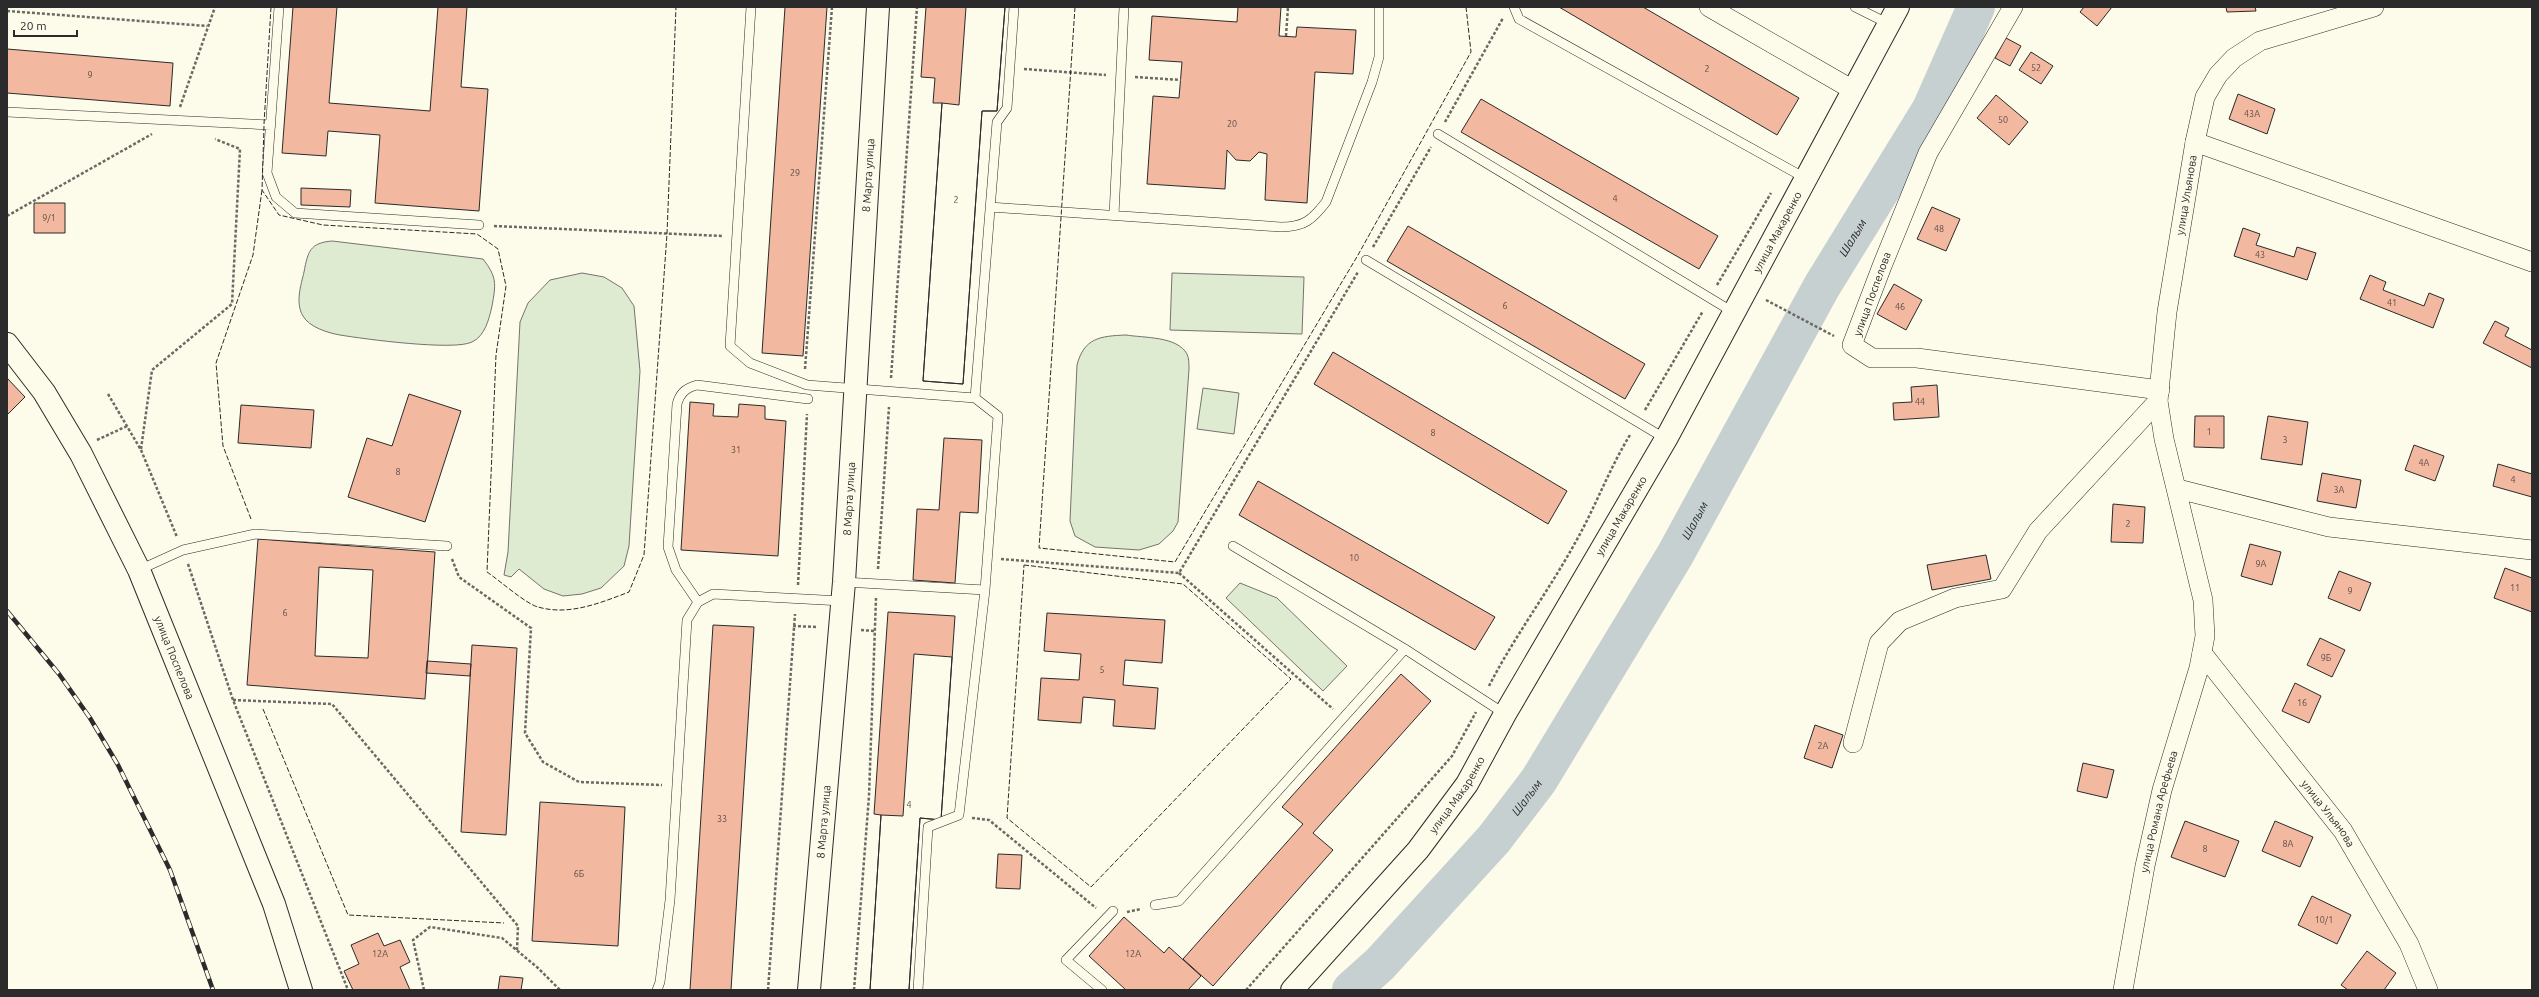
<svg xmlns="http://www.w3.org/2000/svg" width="2539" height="997" font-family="Ubuntu,sans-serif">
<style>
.green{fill:#deebd1;stroke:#74746e}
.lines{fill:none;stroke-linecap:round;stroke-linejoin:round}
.river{stroke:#c7d0d0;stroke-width:38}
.building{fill:#f2b8a0;stroke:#2b2b2b;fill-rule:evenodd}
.service-casing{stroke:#2b2b2b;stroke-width:10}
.minor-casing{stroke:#2b2b2b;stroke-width:20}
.tertiary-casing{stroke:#2b2b2b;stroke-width:24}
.primary-casing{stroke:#2b2b2b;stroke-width:24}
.path{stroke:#6a6964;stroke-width:2.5;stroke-dasharray:3 2;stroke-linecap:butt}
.service{stroke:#fdfbea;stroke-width:9}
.minor{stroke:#fdfbea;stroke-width:19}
.tertiary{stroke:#fdfbea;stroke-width:22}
.primary{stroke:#fdfbea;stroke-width:22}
.rail-casing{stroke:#2b2b2b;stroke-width:4.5}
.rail{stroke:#fdfbea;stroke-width:3;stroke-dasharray:9;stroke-linecap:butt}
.fence{stroke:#2b2b2b;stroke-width:1;stroke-dasharray:5 2;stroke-linecap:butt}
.labels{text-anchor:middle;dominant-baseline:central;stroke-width:3;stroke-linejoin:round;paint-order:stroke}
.number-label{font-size:9px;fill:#5d4e48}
.street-label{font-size:11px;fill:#2b2b2b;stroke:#fdfbea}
.water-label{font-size:12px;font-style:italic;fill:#2b2b2b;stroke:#fdfbea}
</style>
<rect width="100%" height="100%" fill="#fdfbea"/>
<path class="green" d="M 332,241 L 483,259 C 497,277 496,284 492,306 C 489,319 485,336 472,342 C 454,351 364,339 340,335 C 328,333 309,327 303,316 C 295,303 301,285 304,272 C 308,251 310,243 332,241 Z
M 582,273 L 604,277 L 622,288 L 634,306 L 640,371 L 629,546 L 624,566 L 601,588 L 582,594 L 563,596 L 544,589 L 519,569 L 511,577 L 504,575 L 508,552 L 520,322 L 528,303 L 550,280 Z
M 1172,273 L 1304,277 L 1302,334 L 1170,330 Z
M 1126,335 C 1144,338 1177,336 1187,354 C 1189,358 1189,365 1189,369 L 1178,522 L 1173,531 L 1159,544 L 1139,550 L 1095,547 L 1075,536 L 1070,521 L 1077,365 C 1084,338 1100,336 1126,335 Z
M 1203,388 L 1239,393 L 1234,434 L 1197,429 Z
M 1240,583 L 1277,598 L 1347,666 L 1323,691 L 1226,598 Z"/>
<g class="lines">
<path class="river" id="s1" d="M 1351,990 L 1380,964 L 1494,839 L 1539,780 L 1675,555 L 1822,286 L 1931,109 L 1976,7"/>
</g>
<path class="building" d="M 293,7 L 337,7 L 329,103 L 430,111 L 438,7 L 467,7 L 461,87 L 488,89 L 479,211 L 375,203 L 380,135 L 328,131 L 326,156 L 282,153 Z
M 785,7 L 827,7 L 803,356 L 762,353 Z
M 926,7 L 1005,7 L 997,111 L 982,111 L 963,384 L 923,381 L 942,103 L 933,103 L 935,78 L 921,77 Z
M 966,7 L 1005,7 L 997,111 L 982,111 L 963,384 L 923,381 L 942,103 L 959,105 Z
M 1238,7 L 1281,7 L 1279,36 L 1296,37 L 1297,27 L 1356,30 L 1353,74 L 1315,72 L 1307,203 L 1265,200 L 1267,154 L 1259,152 L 1250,161 L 1236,160 L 1227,150 L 1225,189 L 1147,184 L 1153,96 L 1179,98 L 1182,62 L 1149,60 L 1152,16 L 1237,22 Z
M 1559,7 L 1643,7 L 1799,98 L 1777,135 Z
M 2084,7 L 2112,7 L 2097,26 L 2080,12 Z
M 2226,7 L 2255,7 L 2256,11 L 2227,12 Z
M 2006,38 L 2021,46 L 2010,66 L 1995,58 Z
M 7,49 L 173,63 L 170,106 L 7,93 Z
M 2031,52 L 2053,66 L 2041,84 L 2019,70 Z
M 2238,94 L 2275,109 L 2267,134 L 2229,119 Z
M 1996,95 L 2028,122 L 2009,145 L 1977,118 Z
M 1481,99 L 1718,236 L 1699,269 L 1461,132 Z
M 301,188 L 351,190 L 350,207 L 301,205 Z
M 34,203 L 65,203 L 65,233 L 34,233 Z
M 1932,207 L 1960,219 L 1946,251 L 1917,239 Z
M 1408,226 L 1645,364 L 1625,399 L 1387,261 Z
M 2243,228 L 2260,234 L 2256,245 L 2294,257 L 2297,247 L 2316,253 L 2307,280 L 2234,256 Z
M 2370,275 L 2386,282 L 2383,290 L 2424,306 L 2429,293 L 2444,299 L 2433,328 L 2360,299 Z
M 1894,284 L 1922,300 L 1906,330 L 1877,314 Z
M 2495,321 L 2509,328 L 2505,336 L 2532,350 L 2532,368 L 2483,343 Z
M 1333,352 L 1567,491 L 1548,524 L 1314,384 Z
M 7,378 L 25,397 L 8,414 L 7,413 Z
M 1937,385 L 1939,417 L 1894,420 L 1893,403 L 1912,402 L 1911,387 Z
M 409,394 L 461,411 L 425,522 L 348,497 L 367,438 L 392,446 Z
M 690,402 L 714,404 L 713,416 L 738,417 L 739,404 L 765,406 L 765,419 L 786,421 L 778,556 L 681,550 Z
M 241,405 L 314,410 L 311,448 L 238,443 Z
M 2195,416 L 2224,416 L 2224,448 L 2194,447 Z
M 2268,416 L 2308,422 L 2302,465 L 2261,459 Z
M 944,438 L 982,440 L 978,513 L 960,512 L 955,583 L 913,580 L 917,509 L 939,510 Z
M 2414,445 L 2444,456 L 2435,481 L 2405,470 Z
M 2498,464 L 2532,474 L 2532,497 L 2493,486 Z
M 2322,473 L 2361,480 L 2356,508 L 2317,501 Z
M 1258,481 L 1495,617 L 1475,650 L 1239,515 Z
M 2113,504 L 2145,507 L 2143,543 L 2111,542 Z
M 258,539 L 435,552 L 425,699 L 247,685 ZM 319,567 L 373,570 L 368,658 L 315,656 Z
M 2250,544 L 2281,552 L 2272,585 L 2241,576 Z
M 1986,555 L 1991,579 L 1932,590 L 1927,565 Z
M 2505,568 L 2532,578 L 2532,612 L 2494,598 Z
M 2339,571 L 2371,583 L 2360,611 L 2328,598 Z
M 888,612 L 955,616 L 941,820 L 920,818 L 909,990 L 870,990 L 881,815 L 874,814 Z
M 1047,613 L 1165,620 L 1162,663 L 1125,660 L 1123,685 L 1158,688 L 1155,729 L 1113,726 L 1115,700 L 1083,697 L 1081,723 L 1038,720 L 1041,678 L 1079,680 L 1081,654 L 1044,651 Z
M 713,625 L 754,627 L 731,990 L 690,990 Z
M 2320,638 L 2345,650 L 2332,677 L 2307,665 Z
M 472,645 L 517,648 L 506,835 L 461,832 Z
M 914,654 L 952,657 L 941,820 L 920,818 L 909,990 L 870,990 L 881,815 L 903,816 Z
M 427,661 L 471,664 L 470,676 L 426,673 Z
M 1401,674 L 1431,701 L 1313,833 L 1333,850 L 1213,986 L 1183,959 L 1303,824 L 1282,807 Z
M 2295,683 L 2321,696 L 2309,723 L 2282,711 Z
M 1815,725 L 1843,735 L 1832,768 L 1804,758 Z
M 2083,763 L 2114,770 L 2107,798 L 2077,791 Z
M 540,802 L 625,807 L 618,946 L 532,941 Z
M 2185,821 L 2239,841 L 2225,877 L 2171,857 Z
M 2275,821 L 2313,837 L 2300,867 L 2262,851 Z
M 998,854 L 1022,855 L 1020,889 L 996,888 Z
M 2312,896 L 2351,915 L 2337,944 L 2298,925 Z
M 1124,917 L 1164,953 L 1169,947 L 1201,976 L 1188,990 L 1126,990 L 1089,956 Z
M 378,933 L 384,946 L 400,940 L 410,962 L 400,967 L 410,990 L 353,990 L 344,971 L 359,964 L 351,945 Z
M 2367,951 L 2396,973 L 2384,990 L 2348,990 L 2341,985 Z
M 500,976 L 523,978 L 521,990 L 498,990 Z"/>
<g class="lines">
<defs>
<path id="service" d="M 279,7 L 267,173 L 276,197 L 295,213 L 479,225
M 751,7 L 730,346 L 750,363 L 807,385 L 975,398 L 997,122 L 1007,108 L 1014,7
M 1514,7 L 1519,19 L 1805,178
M 1855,7 L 1889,24
M 7,112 L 271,125
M 1438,134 L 1733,312
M 990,207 L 1281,227 C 1304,227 1312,220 1326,202 L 1372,82 L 1379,57 L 1379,7
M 1114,215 L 1124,7
M 1366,260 L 1666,439
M 975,398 L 998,416 L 985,590
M 1233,546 L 1405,649 L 1505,714
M 139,570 L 183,550 L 255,534 L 447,546
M 844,582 L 985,590 L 959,815 L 928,827 L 918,990
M 698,602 L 676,570 L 668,547 L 677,404 C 680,393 686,388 697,385 L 808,399
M 1155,905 L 1179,901 L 1405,649
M 657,990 L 660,982 L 670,900 L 687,620 L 698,602 L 713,594 L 842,601
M 1102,990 L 1066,960 L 1113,911"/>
<g id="minor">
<path d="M 1709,7 L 1853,90"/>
<path d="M 2013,7 L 1928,153 L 1882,266 L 1852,345 L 1872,358 L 1917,358 L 2160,390"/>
<path d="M 2195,142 L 2532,262"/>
<path d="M 2178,489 L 2329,527 L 2532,550"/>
<path id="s2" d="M 2202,653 L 2343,831 L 2409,944 L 2428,990"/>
<path d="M 1853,743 L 1879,643 L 1900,621 L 1955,598 L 2002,589 L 2038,531 L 2158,401"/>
<path id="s3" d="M 2123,990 L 2145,866 L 2162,790 L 2199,668 L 2205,636 L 2203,600 L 2164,439 L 2158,401 L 2167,312 L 2195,142 L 2205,97 L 2218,75 L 2234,58 L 2260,41 L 2374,7"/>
</g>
<g id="tertiary">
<path id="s4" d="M 809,990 L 844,582 L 878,7"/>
<path id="s5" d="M 1292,990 L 1418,850 L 1467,784 L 1505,714 L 1666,439 L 1898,7"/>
</g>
<g id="primary">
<path id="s6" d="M 7,344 L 44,392 L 81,454 L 139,570 L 274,904 L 301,990"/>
</g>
</defs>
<use href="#service" class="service-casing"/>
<use href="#minor" class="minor-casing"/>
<use href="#tertiary" class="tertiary-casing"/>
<use href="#primary" class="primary-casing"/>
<path class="path" d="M 7,11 L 207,26
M 1286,36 L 1288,7
M 1024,69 L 1106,75
M 1135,77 L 1181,80
M 180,107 L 215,7
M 1445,122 L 1503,18
M 7,216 L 152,134
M 494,226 L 723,236
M 1373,247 L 1431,147
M 1717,285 L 1771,193
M 1766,300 L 1834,336
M 805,369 L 832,7
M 891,378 L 917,7
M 108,394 L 141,450 L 177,537
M 1645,410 L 1703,311
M 97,440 L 127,426
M 141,449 L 152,370 L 232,304 L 240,149 L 215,139
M 452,559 L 459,577 L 531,628 L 525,733 L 543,762 L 579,782 L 662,785
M 1001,559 L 1179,573 L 1358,272
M 188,564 L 233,700 L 348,990
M 878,569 L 889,407
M 1179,573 L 1333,709
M 798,585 L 807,414
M 793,626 L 818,627
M 861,630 L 874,631
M 1489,686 C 1514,637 1548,592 1575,543 C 1595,508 1609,469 1630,435
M 233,700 L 332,704 L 518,926 L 517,950
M 972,818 L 989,820 L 1096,908
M 1127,912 L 1141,909
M 424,990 L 413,940 L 430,927 L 502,938 L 538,968 L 560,990
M 768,990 L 795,614
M 854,990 L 869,796 L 876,598
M 1246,990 L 1452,756 L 1476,712"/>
<use href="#service" class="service"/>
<use href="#minor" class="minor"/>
<use href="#tertiary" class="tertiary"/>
<use href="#primary" class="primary"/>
<defs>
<path id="rail" d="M 7,611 L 59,674 L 90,718 L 118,765 L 170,870 L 213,990"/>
</defs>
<use href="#rail" class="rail-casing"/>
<use href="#rail" class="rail"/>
<path class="fence" d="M 1075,7 L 1039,548 L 1175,562 L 1358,255 L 1471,52 L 1466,7
M 264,124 L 271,7
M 264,126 L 262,190 L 279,215 L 323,225 L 477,234 L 498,249 L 506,286 L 496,355 L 487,572 C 499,580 526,604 538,607 C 569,616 600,603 629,592 L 644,555 L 667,234 L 676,7
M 251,519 L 223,446 L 216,363 L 253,255 L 262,190
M 1024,565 L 1183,584 L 1291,679 L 1091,887 L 1007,818 Z
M 263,709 L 348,915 L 504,923"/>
</g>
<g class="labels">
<g class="number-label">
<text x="2036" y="68">52</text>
<text x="1707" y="69">2</text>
<text x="90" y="75">9</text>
<text x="2252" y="114">43А</text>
<text x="2003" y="120">50</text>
<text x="1232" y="124">20</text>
<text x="795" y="173">29</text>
<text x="1615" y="199">4</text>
<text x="956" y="200">2</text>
<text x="49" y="218">9/1</text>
<text x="1939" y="229">48</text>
<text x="2260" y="255">43</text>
<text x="2392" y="303">41</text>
<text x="1505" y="306">6</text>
<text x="1900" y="307">46</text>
<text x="1920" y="402">44</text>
<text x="2209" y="432">1</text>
<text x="1433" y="433">8</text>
<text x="2285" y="440">3</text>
<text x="736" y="450">31</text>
<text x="2424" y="463">4А</text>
<text x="398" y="472">8</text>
<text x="2513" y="480">4</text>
<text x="2339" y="490">3А</text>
<text x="2128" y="524">2</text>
<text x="1354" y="558">10</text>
<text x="2261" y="564">9А</text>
<text x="2515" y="588">11</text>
<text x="2350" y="591">9</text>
<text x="285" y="613">6</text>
<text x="2326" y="658">9Б</text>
<text x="1102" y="670">5</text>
<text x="2302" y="703">16</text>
<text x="1823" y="746">2А</text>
<text x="909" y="805">4</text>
<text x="722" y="819">33</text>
<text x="2288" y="844">8А</text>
<text x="2205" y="849">8</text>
<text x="579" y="874">6Б</text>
<text x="2324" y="920">10/1</text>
<text x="380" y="954">12А</text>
<text x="1133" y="954">12А</text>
</g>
<g class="street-label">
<text stroke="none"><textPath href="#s4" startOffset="817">8 Марта улица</textPath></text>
<text stroke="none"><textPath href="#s3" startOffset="812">улица Ульянова</textPath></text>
<text stroke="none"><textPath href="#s5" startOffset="904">улица Макаренко</textPath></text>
<text transform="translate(1872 294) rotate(-70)">улица Поспелова</text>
<text stroke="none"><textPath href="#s4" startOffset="493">8 Марта улица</textPath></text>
<text stroke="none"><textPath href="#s5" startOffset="580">улица Макаренко</textPath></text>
<text stroke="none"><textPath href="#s6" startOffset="357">улица Поспелова</textPath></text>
<text stroke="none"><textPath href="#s5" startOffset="256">улица Макаренко</textPath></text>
<text stroke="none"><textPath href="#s3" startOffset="182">улица Романа Арефьева</textPath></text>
<text stroke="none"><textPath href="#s2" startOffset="204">улица Ульянова</textPath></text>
<text stroke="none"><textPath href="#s4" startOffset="169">8 Марта улица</textPath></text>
</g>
<g class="water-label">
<text stroke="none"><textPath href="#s1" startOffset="909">Шалым</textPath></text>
<text stroke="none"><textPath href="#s1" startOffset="585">Шалым</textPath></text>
<text stroke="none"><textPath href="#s1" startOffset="261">Шалым</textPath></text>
</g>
</g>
<rect width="2539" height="997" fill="none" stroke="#2b2b2b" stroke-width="16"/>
<path d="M14 30v6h63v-6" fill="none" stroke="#2b2b2b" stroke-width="2"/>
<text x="20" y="30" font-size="12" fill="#2b2b2b" stroke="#fdfbea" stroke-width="3" paint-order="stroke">20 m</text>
</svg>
